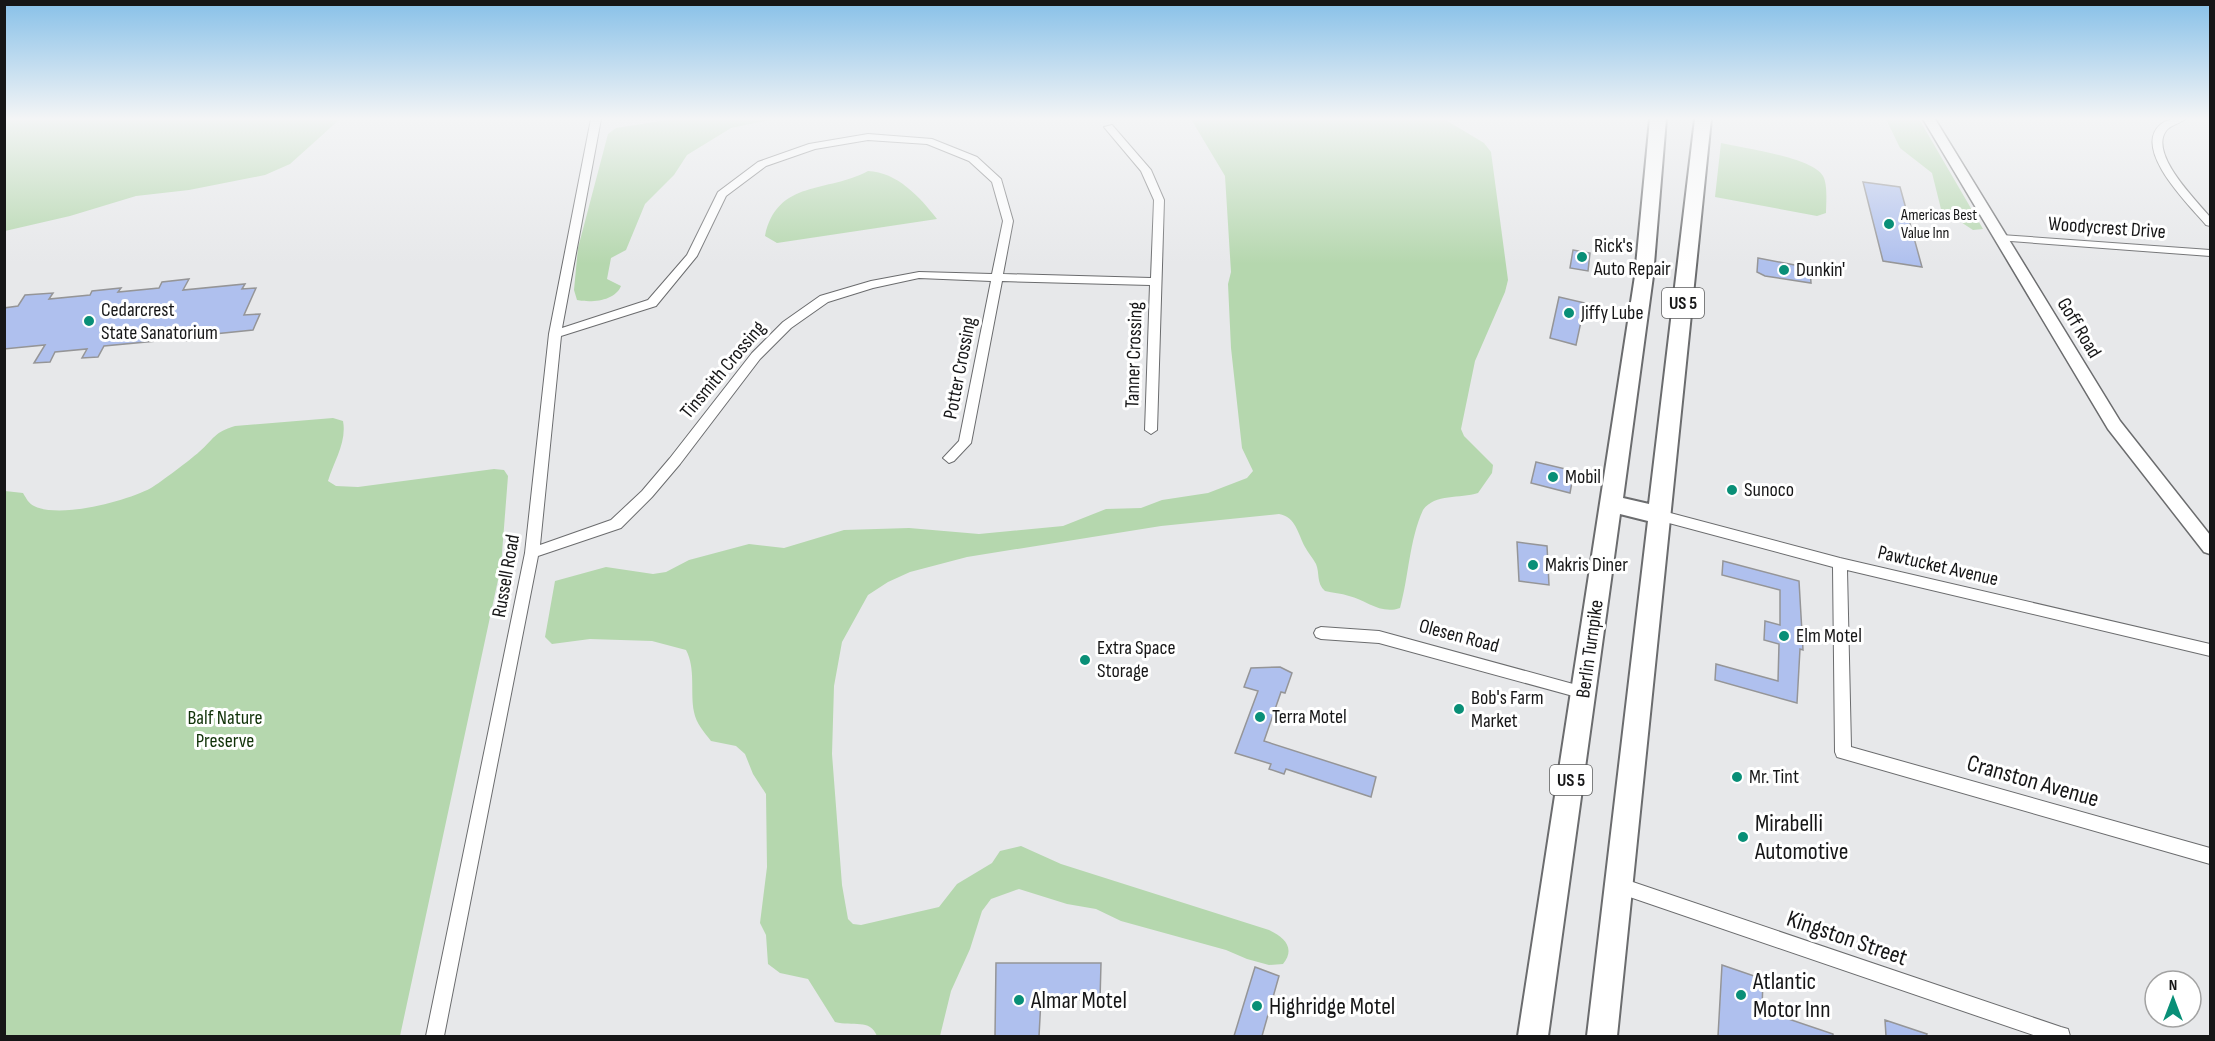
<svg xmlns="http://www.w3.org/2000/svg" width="2215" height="1041" font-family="'Sofia Sans Condensed',sans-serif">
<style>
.green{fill:#b5d7ae}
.building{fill:#afc0ee;stroke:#959597;stroke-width:1.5}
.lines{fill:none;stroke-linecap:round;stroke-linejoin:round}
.minor-casing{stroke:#6b6c6e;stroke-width:2}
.tertiary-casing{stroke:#6b6c6e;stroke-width:3}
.trunk-casing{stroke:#6b6c6e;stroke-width:4}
.minor{fill:#fff;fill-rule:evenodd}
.tertiary{fill:#fff;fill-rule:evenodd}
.trunk{fill:#fff;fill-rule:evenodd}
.poi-dot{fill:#098f77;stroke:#fff;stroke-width:2}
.labels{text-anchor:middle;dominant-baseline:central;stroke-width:6;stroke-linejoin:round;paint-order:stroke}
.far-poi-label{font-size:16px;fill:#161617;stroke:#fff;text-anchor:start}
.shield{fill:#fff;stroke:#5c5c5d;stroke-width:1.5}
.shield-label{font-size:18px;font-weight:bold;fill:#161617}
.street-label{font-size:20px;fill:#161617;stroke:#fff}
.poi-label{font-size:20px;fill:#161617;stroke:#fff;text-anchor:start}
.park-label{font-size:20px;fill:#103208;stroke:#fff}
.near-street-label{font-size:24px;fill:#161617;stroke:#fff}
.near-poi-label{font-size:24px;fill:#161617;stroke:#fff;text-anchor:start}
</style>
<rect width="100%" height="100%" fill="#e7e8ea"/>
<path class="green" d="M 5,119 L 340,119 L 290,164 L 265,175 L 189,190 L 136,196 L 70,216 L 5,231 Z
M 674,119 L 774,119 L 731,128 L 687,155 L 674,175 L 645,204 L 626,250 L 611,258 L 607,279 L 621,286 C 615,301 592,303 577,300 L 574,290 L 578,248 L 608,134 L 616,128 Z
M 1191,119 L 1444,119 L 1484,143 L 1491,152 L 1508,280 L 1505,292 L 1475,361 L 1461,429 L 1464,436 L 1493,465 L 1492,473 L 1478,493 C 1460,499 1435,493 1423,510 C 1409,541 1409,576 1400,608 C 1381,615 1366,600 1349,596 C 1341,593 1333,593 1325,591 C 1316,583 1320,573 1316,564 C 1313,558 1308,553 1305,547 C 1298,534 1296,517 1279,514 L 1161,526 L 967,557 L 910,572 L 888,582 L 868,595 L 842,642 L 834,686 L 832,754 L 842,885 L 848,919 L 853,924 L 861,925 L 939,907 L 957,884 L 992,863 L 1000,851 L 1021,846 L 1061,864 L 1269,930 C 1284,937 1296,948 1283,964 L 1269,965 L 1247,959 L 1226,950 L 1121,921 L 1096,909 L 1067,904 L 1019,889 L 991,899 L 982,911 L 970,949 L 951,991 L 940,1036 L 877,1036 C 870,1018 853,1027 835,1022 L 808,979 L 780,973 L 768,964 L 766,935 L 760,923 L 767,867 L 766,794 L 753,774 L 745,754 L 736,746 L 711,741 C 704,732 696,723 694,712 C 690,692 696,669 686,650 L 652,641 L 590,639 L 552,644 L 545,637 L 555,581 L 606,567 L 653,574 L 666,572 L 689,560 L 749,544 L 784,548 L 844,530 L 909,528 L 979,534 L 1063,526 L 1106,509 L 1141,508 L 1162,500 L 1208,493 L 1247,478 L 1253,471 L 1242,448 L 1231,348 L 1228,284 L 1231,272 L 1225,176 Z
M 1886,119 L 1919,119 L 1983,229 L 1973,230 L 1941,209 L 1932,173 L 1900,148 Z
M 1721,143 C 1742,148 1812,157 1823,176 C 1828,185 1826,203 1826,213 L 1817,216 L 1715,197 Z
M 868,171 C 897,172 920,197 937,219 L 777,243 L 765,236 C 777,179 828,193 868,171 Z
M 333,418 L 343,421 C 347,442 334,461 328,481 L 336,486 L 358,487 L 494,469 L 504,470 L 508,476 L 501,566 L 400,1036 L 5,1036 L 5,491 L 23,493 C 26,498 29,504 34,506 C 60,519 127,501 151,488 C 161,482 190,460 199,452 C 215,438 213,433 235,426 Z"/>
<path class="building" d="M 1863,182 L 1900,187 L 1922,267 L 1883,261 Z
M 1573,250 L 1590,253 L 1588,271 L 1570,268 Z
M 1758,258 L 1810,268 L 1811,283 L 1765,276 L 1757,272 Z
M 189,279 L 183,290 L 245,284 L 242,289 L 256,288 L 244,315 L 260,314 L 253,330 L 214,334 L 212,339 L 187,341 L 189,338 L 104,346 L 98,357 L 82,358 L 87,349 L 55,352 L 50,362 L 34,363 L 45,345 L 4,349 L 4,308 L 18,306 L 25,295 L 53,293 L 49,299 L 90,295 L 92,291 L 121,288 L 118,292 L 159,288 L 162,282 Z
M 1559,297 L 1585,303 L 1576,345 L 1550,338 Z
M 1536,462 L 1574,471 L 1570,493 L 1531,483 Z
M 1517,542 L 1547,546 L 1549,585 L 1519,581 Z
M 1723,561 L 1799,581 L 1803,650 L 1800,649 L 1797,703 L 1715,680 L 1716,664 L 1778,681 L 1779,644 L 1764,640 L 1765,621 L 1780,625 L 1780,590 L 1722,575 Z
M 1280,667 L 1292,673 L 1285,693 L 1281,692 L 1264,741 L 1376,777 L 1371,797 L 1286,769 L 1284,774 L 1269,769 L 1271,764 L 1235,753 L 1258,691 L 1244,687 L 1251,668 Z
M 996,963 L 1101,963 L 1100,1000 L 1041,999 L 1039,1036 L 995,1036 Z
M 1722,965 L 1763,979 L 1762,1010 L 1833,1034 L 1833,1036 L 1718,1036 Z
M 1255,967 L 1279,976 L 1262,1036 L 1234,1036 Z
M 1885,1020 L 1927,1034 L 1926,1036 L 1886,1036 Z"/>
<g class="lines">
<defs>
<path id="minor" d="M 591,119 L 601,119 L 562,328 L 648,300 L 687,255 L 718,192 L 758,162 L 809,144 L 868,134 L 932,139 L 977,157 L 1001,179 L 1013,221 L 1003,274 L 1151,278 L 1154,200 L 1141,171 L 1104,127 L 1112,125 L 1151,170 L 1164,200 L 1157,430 L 1151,434 L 1145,430 L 1150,285 L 1002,281 L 971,443 L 954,461 L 949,463 L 943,458 L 959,441 L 991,281 L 919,278 L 873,288 L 828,302 L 791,328 L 760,359 L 680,464 L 652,497 L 621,528 L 538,556 L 444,1036 L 426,1036 L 525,553 L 549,334 ZM 868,140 L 927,144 L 969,161 L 992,182 L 1003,221 L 992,274 L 919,272 L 871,281 L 820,296 L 783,322 L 752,353 L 670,458 L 642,491 L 611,520 L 540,545 L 561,336 L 656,306 L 697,256 L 726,196 L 766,166 L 815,149 Z
M 2173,119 L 2185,119 C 2179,124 2170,125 2166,131 C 2149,154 2196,200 2210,217 L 2210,226 L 2206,225 C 2190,206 2132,150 2160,125 C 2163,122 2169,120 2173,119 Z
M 2001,235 L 2210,250 L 2210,256 L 1997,240 L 1997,236 Z
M 1659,510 L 1840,558 L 2210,644 L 2210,656 L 1847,570 L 1851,747 L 2210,848 L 2210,864 L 1837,757 L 1835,752 L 1833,567 L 1654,519 L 1652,515 Z
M 1321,627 L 1379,631 L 1584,687 L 1589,688 L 1592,693 L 1589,698 L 1584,699 L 1379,643 L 1321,639 L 1316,637 L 1314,633 L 1316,629 Z
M 1618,877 L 2061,1027 L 2068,1029 L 2070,1036 L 2036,1036 L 1618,893 L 1612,891 L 1610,885 L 1612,879 Z"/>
<path id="tertiary" d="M 1923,119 L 1935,119 L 2120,421 L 2210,535 L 2210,554 L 2204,552 L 2108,429 Z"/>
<path id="trunk" d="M 1650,119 L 1666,119 L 1653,276 L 1623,498 L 1649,504 L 1695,119 L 1711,119 L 1617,1036 L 1587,1036 L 1648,521 L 1620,514 L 1548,1036 L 1518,1036 L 1635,276 Z"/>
</defs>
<use href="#minor" class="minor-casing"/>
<use href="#tertiary" class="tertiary-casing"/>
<use href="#trunk" class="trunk-casing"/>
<use href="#minor" class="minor"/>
<use href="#tertiary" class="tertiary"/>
<use href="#trunk" class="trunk"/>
</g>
<linearGradient id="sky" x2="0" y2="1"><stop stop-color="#87c0e8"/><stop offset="0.45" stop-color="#f4f5f6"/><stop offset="1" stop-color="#f4f5f6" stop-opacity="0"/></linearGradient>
<rect width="2215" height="264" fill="url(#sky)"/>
<g class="poi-dot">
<circle cx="1889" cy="224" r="6"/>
<circle cx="1582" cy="257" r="6"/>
<circle cx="1784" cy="270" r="6"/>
<circle cx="1569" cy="313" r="6"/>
<circle cx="89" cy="321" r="6"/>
<circle cx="1553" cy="477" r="6"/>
<circle cx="1732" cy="490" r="6"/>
<circle cx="1533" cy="565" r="6"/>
<circle cx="1784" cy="636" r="6"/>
<circle cx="1085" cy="660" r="6"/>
<circle cx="1459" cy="709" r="6"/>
<circle cx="1260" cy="717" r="6"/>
<circle cx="1737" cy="777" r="6"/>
<circle cx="1743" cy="837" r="6"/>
<circle cx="1741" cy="995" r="6"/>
<circle cx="1019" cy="1000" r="6"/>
<circle cx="1257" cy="1006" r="6"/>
</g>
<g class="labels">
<g class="far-poi-label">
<text x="1901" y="215">Americas Best<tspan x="1901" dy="18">Value Inn</tspan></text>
</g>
<g class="shield">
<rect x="1662" y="288" width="42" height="30" rx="4.5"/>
<rect x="1550" y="765" width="42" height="30" rx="4.5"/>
</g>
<g class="shield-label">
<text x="1683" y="303">US 5</text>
<text x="1571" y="780">US 5</text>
</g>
<g class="street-label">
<text transform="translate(2107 228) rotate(4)">Woodycrest Drive</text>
<text transform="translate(2079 328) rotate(59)">Goff Road</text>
<text transform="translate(1134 355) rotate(-88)">Tanner Crossing</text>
<text transform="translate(960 368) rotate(-79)">Potter Crossing</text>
<text transform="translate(723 370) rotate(-50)">Tinsmith Crossing</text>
<text transform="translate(1938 566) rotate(13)">Pawtucket Avenue</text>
<text transform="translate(506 576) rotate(-80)">Russell Road</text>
<text transform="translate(1459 636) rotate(15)">Olesen Road</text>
<text transform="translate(1590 649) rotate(-82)">Berlin Turnpike</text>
</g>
<g class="poi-label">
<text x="1594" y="246">Rick's<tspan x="1594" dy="23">Auto Repair</tspan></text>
<text x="1796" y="270">Dunkin'</text>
<text x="101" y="310">Cedarcrest<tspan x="101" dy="23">State Sanatorium</tspan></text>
<text x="1581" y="313">Jiffy Lube</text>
<text x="1565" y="477">Mobil</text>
<text x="1744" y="490">Sunoco</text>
<text x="1545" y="565">Makris Diner</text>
<text x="1796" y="636">Elm Motel</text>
<text x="1097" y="648">Extra Space<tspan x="1097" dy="23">Storage</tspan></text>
<text x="1471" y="698">Bob's Farm<tspan x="1471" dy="23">Market</tspan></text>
<text x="1272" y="717">Terra Motel</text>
<text x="1749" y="777">Mr. Tint</text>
</g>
<g class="park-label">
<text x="225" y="718">Balf Nature<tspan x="225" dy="23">Preserve</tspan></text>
</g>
<g class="near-street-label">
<text transform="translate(2033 781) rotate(16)">Cranston Avenue</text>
<text transform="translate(1847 938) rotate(19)">Kingston Street</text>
</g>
<g class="near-poi-label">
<text x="1755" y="823">Mirabelli<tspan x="1755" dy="28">Automotive</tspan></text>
<text x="1753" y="981">Atlantic<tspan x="1753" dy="28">Motor Inn</tspan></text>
<text x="1031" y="1000">Almar Motel</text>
<text x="1269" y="1006">Highridge Motel</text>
</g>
</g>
<rect width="2215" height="1041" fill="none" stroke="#161617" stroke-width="12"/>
<g transform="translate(2173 999)"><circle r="28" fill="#ffffff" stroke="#a2a2a2" stroke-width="1.5"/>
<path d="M0-4.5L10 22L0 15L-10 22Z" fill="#098f77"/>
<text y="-9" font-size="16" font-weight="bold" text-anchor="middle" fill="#161617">N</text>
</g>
</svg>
